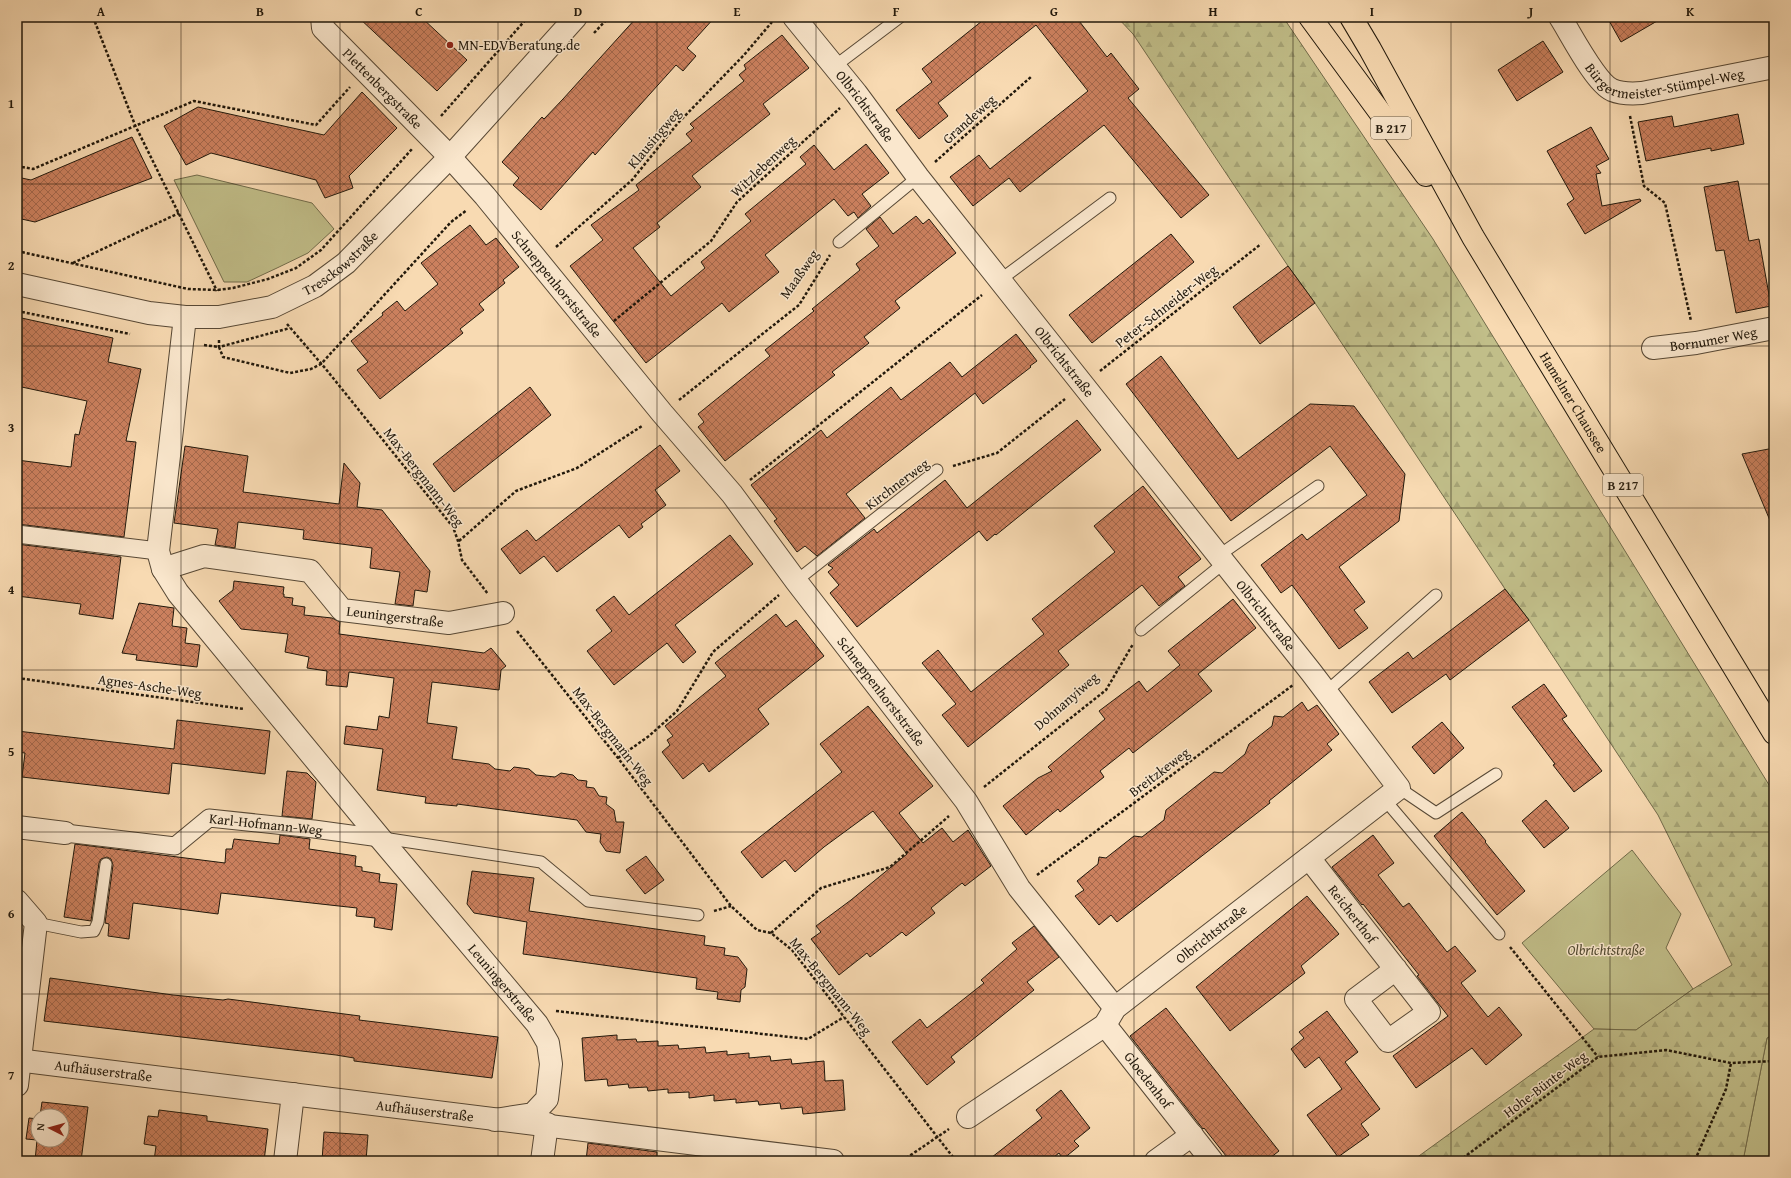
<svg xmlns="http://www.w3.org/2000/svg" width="1791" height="1178" font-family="'Gentium Book Plus',serif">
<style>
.green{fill:#c1be89;stroke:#716b4a}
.forest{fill:url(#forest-firs);stroke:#716b4a}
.building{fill:url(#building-cross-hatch);stroke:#21180b}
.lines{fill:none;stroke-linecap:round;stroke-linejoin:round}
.service-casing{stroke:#574835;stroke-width:13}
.pedestrian-casing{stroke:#574835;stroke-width:19}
.minor-casing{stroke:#574835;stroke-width:24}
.primary-casing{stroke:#21180b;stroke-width:24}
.path{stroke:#21180b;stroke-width:2.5;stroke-dasharray:3 2;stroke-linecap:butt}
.service{stroke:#fae7cd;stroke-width:11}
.pedestrian{stroke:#fae7cd;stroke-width:17}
.minor{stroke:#fae7cd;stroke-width:22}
.primary{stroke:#f8dab2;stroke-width:22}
.grid{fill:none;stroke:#21180b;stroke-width:1;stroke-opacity:0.55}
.poi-dot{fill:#8f2418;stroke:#fae7cd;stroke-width:1.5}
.labels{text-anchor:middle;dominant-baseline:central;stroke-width:3;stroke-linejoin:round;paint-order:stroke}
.shield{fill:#fae7cd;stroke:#625645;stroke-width:1}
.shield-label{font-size:13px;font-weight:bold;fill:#21180b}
.poi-label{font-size:14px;fill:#21180b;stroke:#fae7cd;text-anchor:start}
.street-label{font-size:14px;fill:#21180b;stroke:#fae7cd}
.park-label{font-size:14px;font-style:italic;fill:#514a31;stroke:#fae7cd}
.neatline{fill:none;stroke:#21180b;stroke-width:1.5}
.grid-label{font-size:13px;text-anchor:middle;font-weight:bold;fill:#21180b}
</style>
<defs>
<pattern id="forest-firs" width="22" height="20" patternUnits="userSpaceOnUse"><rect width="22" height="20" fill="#c1be89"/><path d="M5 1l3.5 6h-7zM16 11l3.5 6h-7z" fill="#a6a375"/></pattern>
<pattern id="building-cross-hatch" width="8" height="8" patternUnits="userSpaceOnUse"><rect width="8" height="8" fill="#cb805e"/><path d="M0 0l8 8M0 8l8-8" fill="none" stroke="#a4684c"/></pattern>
</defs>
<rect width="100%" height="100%" fill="#f8dab2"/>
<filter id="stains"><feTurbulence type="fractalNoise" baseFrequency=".005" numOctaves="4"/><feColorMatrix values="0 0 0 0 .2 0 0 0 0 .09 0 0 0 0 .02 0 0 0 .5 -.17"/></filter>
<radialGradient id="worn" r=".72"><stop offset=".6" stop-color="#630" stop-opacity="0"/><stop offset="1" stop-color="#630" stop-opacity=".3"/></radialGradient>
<path class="green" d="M 197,175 L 312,203 L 334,229 L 308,253 L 277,268 L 247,282 L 224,282 L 174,180 Z
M 1632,850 L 1681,914 L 1666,948 L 1693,989 L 1636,1030 L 1594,1029 L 1522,943 Z
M 1774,1034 L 1774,1161 L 1743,1161 L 1767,1038 Z"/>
<path class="forest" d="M 1117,17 L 1283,17 L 1433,239 L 1774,793 L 1774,1034 L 1767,1038 L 1743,1161 L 1412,1161 L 1594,1029 L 1636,1030 L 1693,989 L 1732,965 L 1658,815 L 1529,620 L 1505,589 L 1315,303 L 1288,266 L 1133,34 Z"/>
<path class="building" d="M 358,17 L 421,17 L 467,60 L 437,91 Z
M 637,17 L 715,17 L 687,48 L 696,56 L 683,71 L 676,65 L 595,155 L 593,152 L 541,210 L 513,185 L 519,178 L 502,162 L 542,117 L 544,119 L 563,99 Z
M 987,17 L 1076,17 L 1107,57 L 1111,53 L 1139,89 L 1128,98 L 1209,195 L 1181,218 L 1104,125 L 1020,192 L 1009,178 L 973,206 L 950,177 L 979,155 L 990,169 L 1088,91 L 1036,25 L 938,103 L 948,116 L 919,139 L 896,110 L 932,82 L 922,69 Z
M 1607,17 L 1664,17 L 1621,42 Z
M 782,35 L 809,68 L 763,104 L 770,114 L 692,176 L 701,187 L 657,223 L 660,227 L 633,248 L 671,296 L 705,268 L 701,262 L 751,221 L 745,214 L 806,164 L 800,157 L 814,145 L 834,170 L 866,144 L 889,173 L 862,194 L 871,206 L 858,218 L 854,212 L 848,216 L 834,199 L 765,255 L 779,272 L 729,312 L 722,303 L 646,363 L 570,266 L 603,240 L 591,225 L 639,190 L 636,185 L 692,141 L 686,134 L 694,128 L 690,124 L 744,81 L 739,75 L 746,69 L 744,65 Z
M 1543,41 L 1563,72 L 1517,101 L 1498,70 Z
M 362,92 L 397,128 L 349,176 L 353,188 L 325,198 L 316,180 L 211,153 L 186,165 L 164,126 L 198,107 L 324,135 Z
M 1738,114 L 1744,144 L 1711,151 L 1711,148 L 1646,161 L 1638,122 L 1672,116 L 1674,127 Z
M 1591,127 L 1609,159 L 1596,166 L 1601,173 L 1596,174 L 1602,206 L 1640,199 L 1641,201 L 1585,234 L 1567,204 L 1574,199 L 1547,151 Z
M 132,137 L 152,178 L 35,222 L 17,218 L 17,177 L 31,180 Z
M 1738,181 L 1749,241 L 1759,239 L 1771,306 L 1736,313 L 1724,250 L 1716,251 L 1704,187 Z
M 916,216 L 923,224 L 929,219 L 956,253 L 895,301 L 900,308 L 864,337 L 869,343 L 832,372 L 835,375 L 725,461 L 698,427 L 704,422 L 698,414 L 770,356 L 765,350 L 814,311 L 812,309 L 860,270 L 856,264 L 879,246 L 866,229 L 880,217 L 893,234 Z
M 470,225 L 486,245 L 496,238 L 519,267 L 503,280 L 505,283 L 479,304 L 484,310 L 460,329 L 463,333 L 380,399 L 357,370 L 368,362 L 351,341 L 383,315 L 382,313 L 397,301 L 405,311 L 438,284 L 421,263 Z
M 1171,234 L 1194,262 L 1092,343 L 1069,315 Z
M 1288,266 L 1315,303 L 1260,344 L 1233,307 Z
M 17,317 L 113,338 L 108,362 L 141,369 L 126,441 L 136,442 L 124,537 L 17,524 L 17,460 L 71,467 L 75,434 L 79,435 L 87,401 L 17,386 Z
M 1016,334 L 1037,361 L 1030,366 L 1031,367 L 983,404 L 975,393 L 921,435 L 846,494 L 865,518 L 817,556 L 805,546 L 797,552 L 774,521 L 777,519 L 751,485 L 821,430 L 827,438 L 891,387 L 901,400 L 950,362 L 962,377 Z
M 1161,356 L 1238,459 L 1310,404 L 1354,406 L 1405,474 L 1399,521 L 1339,567 L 1365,602 L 1354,610 L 1368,628 L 1339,649 L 1292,585 L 1281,593 L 1261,565 L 1302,534 L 1307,540 L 1367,495 L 1330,446 L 1231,521 L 1126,384 Z
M 530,387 L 551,415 L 454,492 L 433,464 Z
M 1077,420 L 1101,450 L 996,535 L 995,534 L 987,541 L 979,531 L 857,627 L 830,593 L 839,585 L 828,572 L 833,568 L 828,565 L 874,529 L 877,533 L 945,480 L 967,508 Z
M 660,445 L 680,471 L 655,490 L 666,505 L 641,524 L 643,527 L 629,538 L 619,525 L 557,572 L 544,556 L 520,574 L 501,549 L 527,530 L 536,541 Z
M 185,446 L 248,456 L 243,492 L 339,504 L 344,463 L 360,483 L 357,507 L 382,510 L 430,571 L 427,592 L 415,590 L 413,606 L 395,604 L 400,572 L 370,568 L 372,548 L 303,539 L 304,530 L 238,522 L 235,548 L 215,545 L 218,529 L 174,523 Z
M 1774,448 L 1774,530 L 1742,454 Z
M 1143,486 L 1201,559 L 1178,577 L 1185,586 L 1159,606 L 1142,585 L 1058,651 L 1069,665 L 968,747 L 942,715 L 956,704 L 922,663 L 938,650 L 971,692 L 986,680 L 1044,634 L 1032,619 L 1115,552 L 1094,526 Z
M 730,535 L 753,564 L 675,625 L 696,652 L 683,663 L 667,643 L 614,685 L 587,651 L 612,631 L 596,610 L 614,596 L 629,615 Z
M 17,544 L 121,557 L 113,619 L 79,614 L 81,604 L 17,596 Z
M 234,581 L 284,587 L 283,594 L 284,594 L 284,597 L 293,598 L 292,605 L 305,607 L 304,615 L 332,618 L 340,622 L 339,634 L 484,653 L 491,648 L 506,666 L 501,670 L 499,690 L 432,682 L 427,723 L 457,727 L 452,759 L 489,764 L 495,769 L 510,771 L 514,767 L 529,769 L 536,775 L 555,777 L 561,773 L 573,775 L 578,780 L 587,781 L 586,787 L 594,788 L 599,796 L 607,797 L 606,804 L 614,810 L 616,822 L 624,822 L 620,853 L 606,851 L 600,842 L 601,834 L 586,832 L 577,820 L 457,804 L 457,806 L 425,803 L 426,797 L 377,790 L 383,749 L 344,744 L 346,726 L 377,730 L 379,716 L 389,718 L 394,678 L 349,672 L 347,687 L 326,685 L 327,671 L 307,668 L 309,657 L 285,652 L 288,634 L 241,629 L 219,601 L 233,590 Z
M 1505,589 L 1529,620 L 1450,680 L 1446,674 L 1392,713 L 1369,682 L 1408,652 L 1413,659 Z
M 1233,599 L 1256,628 L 1198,674 L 1212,691 L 1133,753 L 1129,748 L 1100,771 L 1104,777 L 1060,812 L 1058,809 L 1026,835 L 1003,806 L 1038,778 L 1052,771 L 1048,767 L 1105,719 L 1099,711 L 1139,681 L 1147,692 L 1180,665 L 1168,651 Z
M 139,603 L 174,608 L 172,626 L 187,628 L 185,643 L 200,645 L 197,667 L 136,660 L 137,655 L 122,653 Z
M 776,614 L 786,627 L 796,620 L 824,656 L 758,709 L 769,724 L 709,772 L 703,763 L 683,779 L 662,752 L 670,745 L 667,740 L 673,736 L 665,726 L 726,676 L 715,663 Z
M 1544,684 L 1567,716 L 1562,719 L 1602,771 L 1574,792 L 1553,765 L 1555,764 L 1512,707 Z
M 1302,702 L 1308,711 L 1317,705 L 1339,734 L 1327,744 L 1332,750 L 1269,801 L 1270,803 L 1117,922 L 1111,915 L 1099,925 L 1075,896 L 1084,890 L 1077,881 L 1098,864 L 1099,857 L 1106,858 L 1134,836 L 1142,837 L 1164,820 L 1166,810 L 1214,772 L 1222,773 L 1245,754 L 1249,744 L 1272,726 L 1274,716 L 1283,717 Z
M 868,706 L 933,786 L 899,813 L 923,843 L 942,828 L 953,842 L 968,830 L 991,866 L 965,886 L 962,883 L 931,908 L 935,913 L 906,936 L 902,932 L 870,957 L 867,953 L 839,975 L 811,939 L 821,932 L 816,926 L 851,900 L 907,854 L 873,811 L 824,847 L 795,872 L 785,860 L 762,878 L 741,852 L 842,772 L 820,744 Z
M 177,720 L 270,731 L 265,774 L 172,763 L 169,794 L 22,777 L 25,753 L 17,752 L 17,731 L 174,749 Z
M 1442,722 L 1464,748 L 1434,774 L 1412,747 Z
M 287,771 L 307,773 L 316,782 L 312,819 L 282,816 Z
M 1546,800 L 1569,828 L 1544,848 L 1522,821 Z
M 1462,812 L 1486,841 L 1485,842 L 1525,891 L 1497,915 L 1434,836 Z
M 280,835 L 310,839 L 309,849 L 356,856 L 355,866 L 362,867 L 362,871 L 380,874 L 379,882 L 397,884 L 392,930 L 374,927 L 375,918 L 356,916 L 357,908 L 221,893 L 218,914 L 133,903 L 129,939 L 108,936 L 109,924 L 105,923 L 113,865 L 111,859 L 107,857 L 101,859 L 99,863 L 91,921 L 64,917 L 75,844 L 225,863 L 226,849 L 232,849 L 234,839 L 279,844 Z
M 1373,835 L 1394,863 L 1378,875 L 1403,907 L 1409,903 L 1447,952 L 1455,946 L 1476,971 L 1461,983 L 1488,1017 L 1499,1007 L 1522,1035 L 1486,1065 L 1472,1048 L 1416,1088 L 1393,1056 L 1448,1016 L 1417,976 L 1419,975 L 1363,904 L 1362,905 L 1332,867 Z
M 646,856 L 664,880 L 645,894 L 626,870 Z
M 472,871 L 534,878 L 529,911 L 705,936 L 704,945 L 725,948 L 724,955 L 738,957 L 747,969 L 745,987 L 741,990 L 740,1002 L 717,999 L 718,992 L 696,989 L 697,978 L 523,954 L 527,922 L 474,913 L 467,904 Z
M 1307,896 L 1339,934 L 1301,966 L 1305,973 L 1230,1031 L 1196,987 Z
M 1034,926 L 1059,957 L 1027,982 L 1034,990 L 951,1057 L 955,1062 L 927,1085 L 892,1042 L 920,1019 L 927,1028 L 984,983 L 981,980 L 1017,949 L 1012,943 Z
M 50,978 L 173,995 L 223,1000 L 228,999 L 360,1016 L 359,1020 L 498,1037 L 492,1078 L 354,1061 L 354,1058 L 336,1055 L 44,1021 Z
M 1166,1008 L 1279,1151 L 1266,1161 L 1230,1161 L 1204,1128 L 1203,1129 L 1130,1036 Z
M 1327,1011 L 1358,1052 L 1345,1062 L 1380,1109 L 1361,1124 L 1369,1135 L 1338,1157 L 1307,1115 L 1342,1089 L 1319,1057 L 1305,1068 L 1291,1049 L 1304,1038 L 1299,1032 Z
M 617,1035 L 617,1040 L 636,1039 L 637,1042 L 658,1041 L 658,1046 L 678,1045 L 679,1049 L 705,1047 L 706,1053 L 727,1051 L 727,1055 L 749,1053 L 749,1058 L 770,1056 L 771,1061 L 791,1059 L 792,1064 L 824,1061 L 825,1081 L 843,1080 L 845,1110 L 803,1114 L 802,1107 L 781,1109 L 780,1103 L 759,1105 L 758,1101 L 736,1103 L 736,1099 L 714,1101 L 714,1095 L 689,1098 L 689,1092 L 668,1093 L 668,1089 L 648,1091 L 647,1087 L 629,1088 L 628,1084 L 608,1086 L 607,1079 L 585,1081 L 582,1038 Z
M 1061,1090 L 1090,1128 L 1074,1141 L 1079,1146 L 1063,1159 L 1059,1153 L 1049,1161 L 987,1161 L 1042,1118 L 1036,1110 Z
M 42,1102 L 88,1107 L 81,1161 L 35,1161 L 37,1140 L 26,1139 L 29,1118 L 38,1119 L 38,1140 L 62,1140 L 62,1116 L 40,1116 Z
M 159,1110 L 207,1116 L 207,1121 L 268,1129 L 264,1161 L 232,1161 L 202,1157 L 201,1161 L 154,1161 L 156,1146 L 144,1144 L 148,1116 L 158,1117 Z
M 324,1132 L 368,1135 L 366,1161 L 322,1161 Z
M 588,1143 L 657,1152 L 657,1161 L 586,1161 Z"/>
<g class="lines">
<defs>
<path id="service" d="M 835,66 L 900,17
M 839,242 L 918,177
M 1000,280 L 1110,198
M 1218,556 L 1318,486
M 796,581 L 937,470
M 1141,630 L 1224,563
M 1326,692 L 1436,595
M 1399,788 L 1436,813 L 1496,774
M 1385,800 L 1499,934
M 383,838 L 541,862 L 588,901 L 698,915
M 36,923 L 81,932 L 94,931 L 98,922 L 106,864"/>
<g id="pedestrian">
<path d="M 17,534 L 158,551"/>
<path id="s1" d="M 65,833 L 175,846 L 209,818 L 314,829 L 380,838"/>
</g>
<g id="minor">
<path id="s2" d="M 322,17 L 323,28 L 450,157 L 485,196 L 662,413 L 732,494 L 796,581 L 966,801 L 1019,888 L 1115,1008"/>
<path id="s3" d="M 794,17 L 856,93 L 918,177 L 1311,672 L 1399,788 L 1115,1008 L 1105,1025 L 968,1117"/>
<path id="s4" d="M 1560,17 C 1571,34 1595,82 1612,90 C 1622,94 1631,94 1642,93 L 1774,67"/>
<path id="s5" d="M 17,284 L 149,313 L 185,317 L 219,317 L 272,307 L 315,286 L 346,263 L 450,157 L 576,17"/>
<path id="s6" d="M 185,317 L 158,551 L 163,569 L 178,593 L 380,838 L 537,1024 L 548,1043 L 551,1064 L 547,1099 L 533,1114 L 495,1120"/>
<path id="s7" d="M 1653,348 L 1696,343 L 1774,328"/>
<path id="s8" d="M 163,569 L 204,556 L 310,571 L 342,610 L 449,623 L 503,613"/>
<path d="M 17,827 L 65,833"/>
<path id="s9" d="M 1309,858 L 1429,1012 L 1388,1041 L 1356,999 L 1396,969"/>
<path d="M 17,901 L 36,923 L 17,1085"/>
<path id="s10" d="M 1105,1025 L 1212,1161"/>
<path id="s11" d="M 17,1060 L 833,1161"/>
<path d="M 285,1161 L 293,1094"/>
<path d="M 542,1161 L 547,1124"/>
<path d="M 1156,1161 L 1192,1135"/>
</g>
<g id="primary">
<path d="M 1310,17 L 1426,175"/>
<path id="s12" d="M 1351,17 L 1370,49 L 1473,237 L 1774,733"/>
</g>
</defs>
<use href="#service" class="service-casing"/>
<use href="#pedestrian" class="pedestrian-casing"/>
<use href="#minor" class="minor-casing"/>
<use href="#primary" class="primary-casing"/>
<path class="path" d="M 93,17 L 135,125 L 217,291
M 594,33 L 609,17
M 441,116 L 528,17
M 1630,116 L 1644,186 L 1665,203 L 1691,321
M 935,162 L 1032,76
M 17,166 L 33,169 L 194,101 L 316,125 L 350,87
M 556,247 L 632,180 L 678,123 L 744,55 L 772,22
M 17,251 L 188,289 L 217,290 L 233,288 L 268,279 L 296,268 L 321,250 L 412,149
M 73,263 L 179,213
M 17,311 L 130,334
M 614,321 L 711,241 L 737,202 L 840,108
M 287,324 L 325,368 L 453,527 L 458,541 L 462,560 L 488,594
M 219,340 L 219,347 L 290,328
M 204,345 L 219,347 L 223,357 L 290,373 L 311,369 L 321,364 L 451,222 L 467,210
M 1100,371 L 1261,244
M 679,400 L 799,305 L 830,255
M 953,466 L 997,453 L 1065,399
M 750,480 L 982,295
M 459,541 L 516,491 L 577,468 L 642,426
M 517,631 L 618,758 L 731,906 L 757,930 L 771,933 L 792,950 L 956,1161
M 17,678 L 244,709
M 618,758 L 649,736 L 677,711 L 713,652 L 779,595
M 984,787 L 1106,690 L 1133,644
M 1037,875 L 1293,685
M 714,911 L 731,906
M 771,933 L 821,888 L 890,867 L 949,816
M 1510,947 L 1598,1057
M 556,1011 L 808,1039 L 844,1017
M 1695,1160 L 1726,1089 L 1731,1063
M 902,1161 L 949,1129
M 1459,1161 L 1598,1057 L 1666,1050 L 1731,1063 L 1774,1061"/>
<use href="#service" class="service"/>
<use href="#pedestrian" class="pedestrian"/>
<use href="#minor" class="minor"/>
<use href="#primary" class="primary"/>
</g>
<path class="grid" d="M 181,17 L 181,1161M 340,17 L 340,1161M 498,17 L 498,1161M 657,17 L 657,1161M 816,17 L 816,1161M 975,17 L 975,1161M 1134,17 L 1134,1161M 1293,17 L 1293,1161M 1451,17 L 1451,1161M 1610,17 L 1610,1161M 17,184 L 1774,184M 17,346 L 1774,346M 17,508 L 1774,508M 17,670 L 1774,670M 17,832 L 1774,832M 17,994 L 1774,994"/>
<circle class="poi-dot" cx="450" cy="45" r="4"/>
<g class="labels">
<g class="shield">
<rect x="1371" y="117" width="40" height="22" rx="3"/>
<rect x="1603" y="474" width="40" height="22" rx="3"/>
</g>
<g class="shield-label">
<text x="1391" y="128">B 217</text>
<text x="1623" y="485">B 217</text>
</g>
<g class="poi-label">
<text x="458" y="45">MN-EDVBeratung.de</text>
</g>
<g class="street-label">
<text stroke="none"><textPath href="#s4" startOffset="140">Bürgermeister-Stümpel-Weg</textPath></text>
<text stroke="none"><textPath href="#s2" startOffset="96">Plettenbergstraße</textPath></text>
<text stroke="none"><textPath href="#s3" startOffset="114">Olbrichtstraße</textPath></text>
<text transform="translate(969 119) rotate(-42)">Grandeweg</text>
<text transform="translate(654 138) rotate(-50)">Klausingweg</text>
<text transform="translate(763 166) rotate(-43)">Witzlebenweg</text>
<text stroke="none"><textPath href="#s5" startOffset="341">Tresckowstraße</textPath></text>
<text transform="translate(799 274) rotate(-55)">Maaßweg</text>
<text stroke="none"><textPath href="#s2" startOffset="358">Schneppenhorststraße</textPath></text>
<text transform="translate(1166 306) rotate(-38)">Peter-Schneider-Weg</text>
<text stroke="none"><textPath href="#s7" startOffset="61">Bornumer Weg</textPath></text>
<text stroke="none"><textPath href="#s3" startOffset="438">Olbrichtstraße</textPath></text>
<text stroke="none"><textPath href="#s12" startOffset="445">Hamelner Chaussee</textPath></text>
<text transform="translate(424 477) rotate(52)">Max-Bergmann-Weg</text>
<text transform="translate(897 484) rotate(-37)">Kirchnerweg</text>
<text stroke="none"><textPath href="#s8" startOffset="254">Leuningerstraße</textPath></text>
<text stroke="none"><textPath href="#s3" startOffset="762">Olbrichtstraße</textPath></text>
<text transform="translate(150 686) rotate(8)">Agnes-Asche-Weg</text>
<text stroke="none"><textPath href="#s2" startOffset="879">Schneppenhorststraße</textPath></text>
<text transform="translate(1066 701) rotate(-41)">Dohnanyiweg</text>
<text transform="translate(613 736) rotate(52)">Max-Bergmann-Weg</text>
<text transform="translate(1159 772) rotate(-37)">Breitzkeweg</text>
<text stroke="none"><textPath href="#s1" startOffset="212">Karl-Hofmann-Weg</textPath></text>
<text stroke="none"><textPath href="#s9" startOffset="71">Reicherthof</textPath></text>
<text transform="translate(1211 934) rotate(-38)">Olbrichtstraße</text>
<text stroke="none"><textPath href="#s6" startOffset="790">Leuningerstraße</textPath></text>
<text transform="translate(831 986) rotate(51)">Max-Bergmann-Weg</text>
<text stroke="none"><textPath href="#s11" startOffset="87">Aufhäuserstraße</textPath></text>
<text stroke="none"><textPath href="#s10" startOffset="70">Gloedenhof</textPath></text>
<text transform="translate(1545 1084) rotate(-37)">Hohe-Bünte-Weg</text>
<text stroke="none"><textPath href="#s11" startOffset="411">Aufhäuserstraße</textPath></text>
</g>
<g class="park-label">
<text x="1606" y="950">Olbrichtstraße</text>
</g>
</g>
<rect width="1791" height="1178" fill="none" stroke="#f8dab2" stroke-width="44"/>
<g transform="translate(50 1128) rotate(276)"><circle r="19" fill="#fae7cd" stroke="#a3947f"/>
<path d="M0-3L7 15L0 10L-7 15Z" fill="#8f2418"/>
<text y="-6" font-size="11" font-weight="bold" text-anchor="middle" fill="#21180b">N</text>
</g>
<rect x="22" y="22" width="1747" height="1134" class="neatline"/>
<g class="grid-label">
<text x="101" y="16">A</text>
<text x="260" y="16">B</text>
<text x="419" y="16">C</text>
<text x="578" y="16">D</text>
<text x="737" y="16">E</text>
<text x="896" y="16">F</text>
<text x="1054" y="16">G</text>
<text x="1213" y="16">H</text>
<text x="1372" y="16">I</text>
<text x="1531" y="16">J</text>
<text x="1690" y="16">K</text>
<text x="11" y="108">1</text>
<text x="11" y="270">2</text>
<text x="11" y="432">3</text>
<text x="11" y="594">4</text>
<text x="11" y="756">5</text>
<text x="11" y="918">6</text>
<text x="11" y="1080">7</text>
</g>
<rect width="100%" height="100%" filter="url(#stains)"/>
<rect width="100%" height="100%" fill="url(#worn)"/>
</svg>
